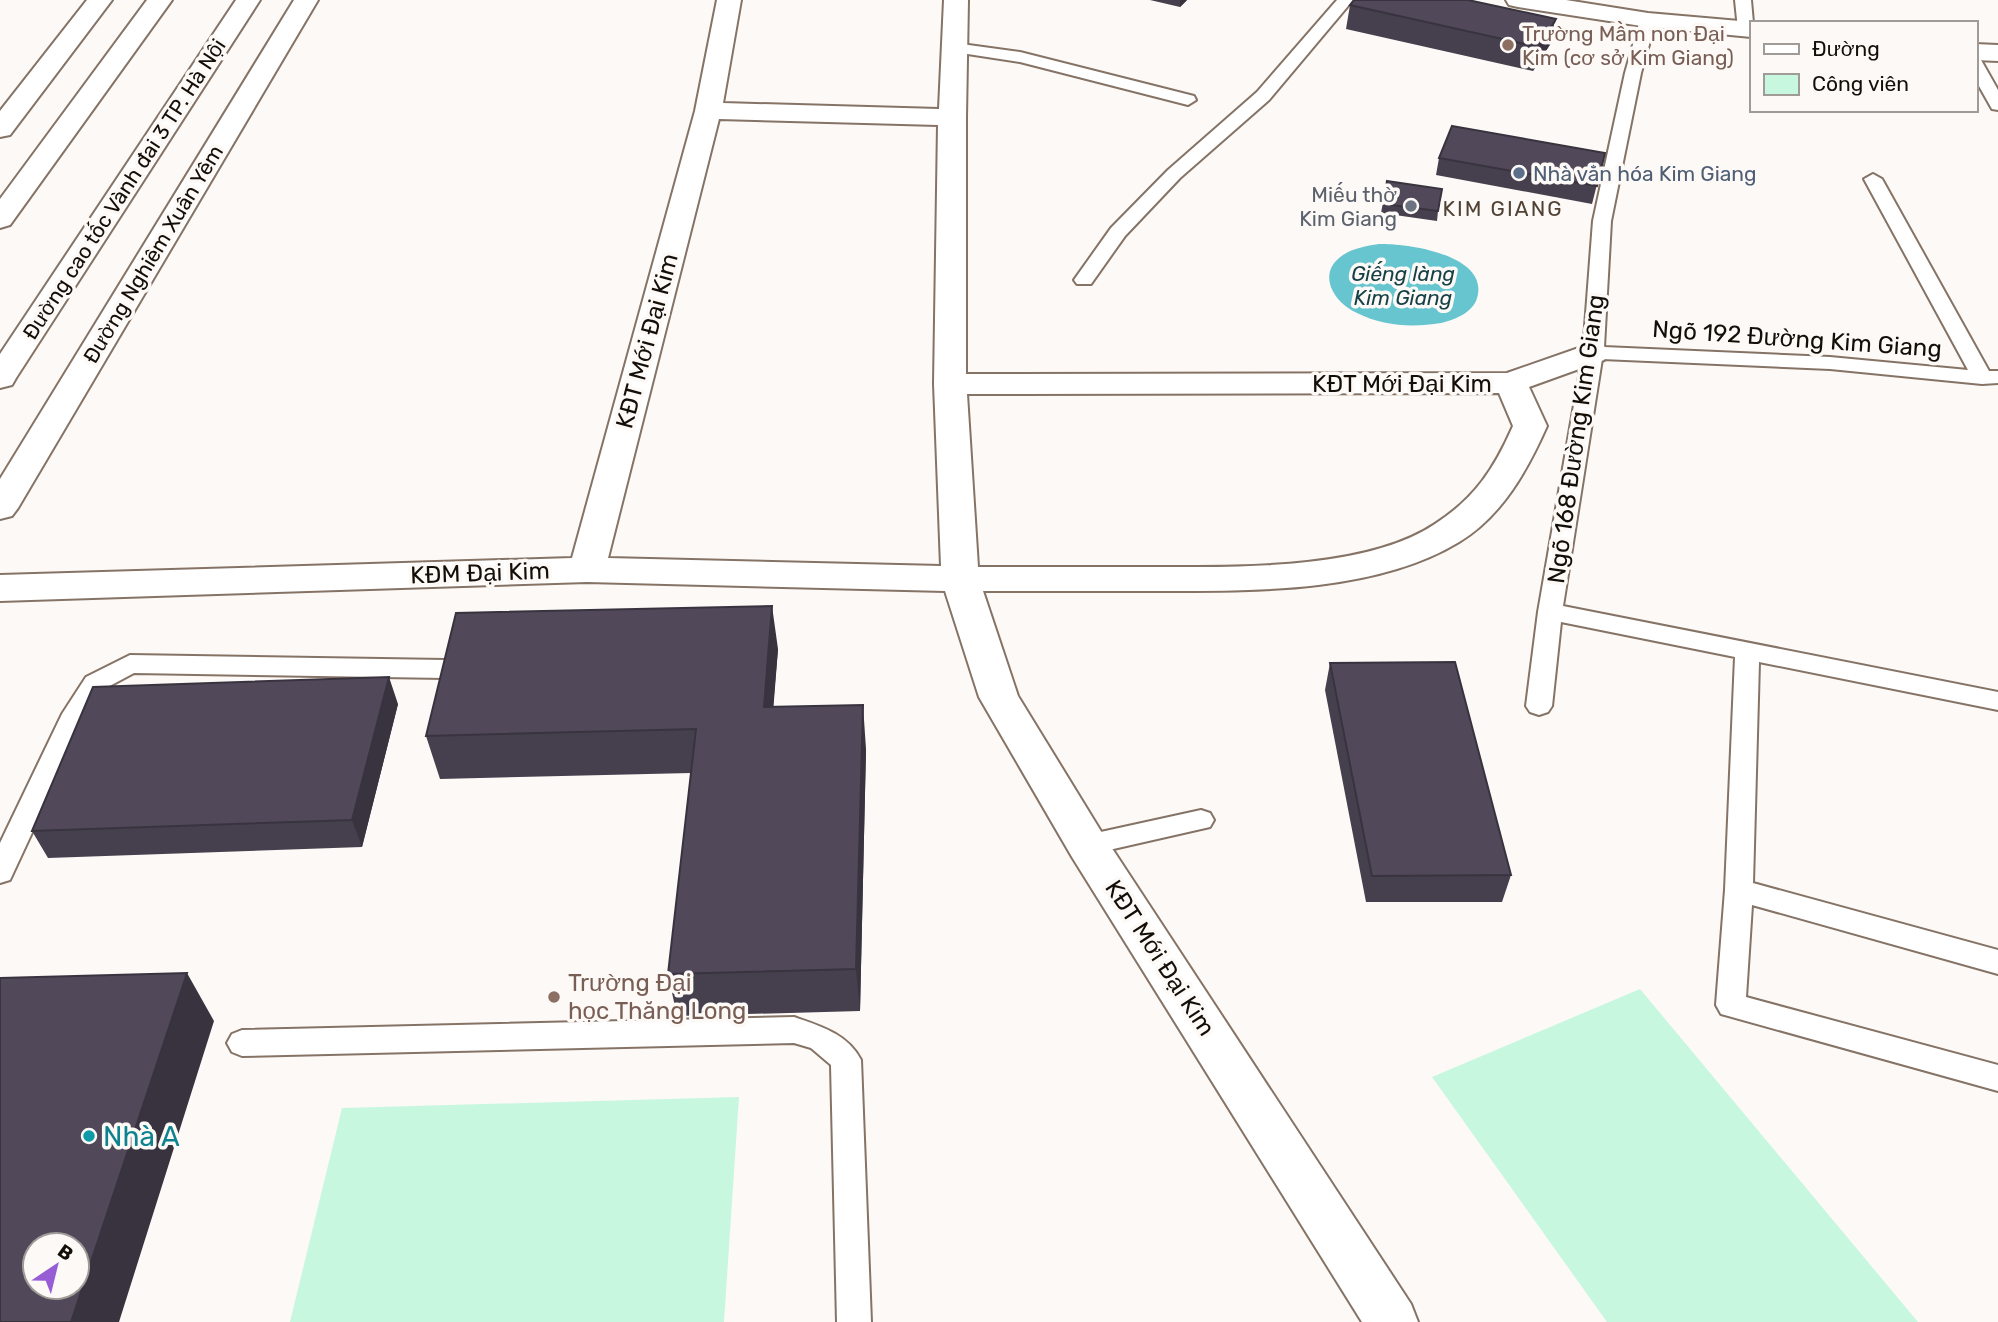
<svg xmlns="http://www.w3.org/2000/svg" width="1998" height="1322" font-family="Rubik,sans-serif">
<style>
.green{fill:#c8f7df}
.water{fill:#66c5cf}
.lines{fill:none;stroke-linecap:round;stroke-linejoin:round}
.lane-casing{stroke:#857366;stroke-width:4}
.street-casing{stroke:#857366;stroke-width:4}
.primary-casing{stroke:#857366;stroke-width:4}
.highway-casing{stroke:#857366;stroke-width:4}
.lane{fill:#fff;fill-rule:evenodd}
.street{fill:#fff;fill-rule:evenodd}
.primary{fill:#fff;fill-rule:evenodd}
.highway{fill:#fff;fill-rule:evenodd}
.wall{fill:#463f4d}
.shaded-wall{fill:#39333f}
.building{fill:#51495a;stroke:#39333f;stroke-width:2;fill-rule:evenodd}
.education-dot{fill:#8d6e63;stroke:#fdf9f6;stroke-width:2.5}
.service-dot{fill:#5c6f8a;stroke:#fdf9f6;stroke-width:2.5}
.worship-dot{fill:#6b7280;stroke:#fdf9f6;stroke-width:2.5}
.culture-dot{fill:#0f9aa8;stroke:#fdf9f6;stroke-width:2.5}
.labels{text-anchor:middle;dominant-baseline:central;stroke-width:7;stroke-linejoin:round;paint-order:stroke}
.far-education-label{font-size:21px;fill:#785e54;stroke:#fdf9f6;text-anchor:start}
.far-service-label{font-size:21px;fill:#4e5e75;stroke:#fdf9f6;text-anchor:start}
.far-street-label{font-size:21px;fill:#140e09;stroke:#fdf9f6}
.far-worship-label{font-size:21px;fill:#5b616d;stroke:#fdf9f6;text-anchor:end}
.far-neighbourhood-label{font-size:21px;letter-spacing:2px;fill:#514236;stroke:#fdf9f6}
.far-water-label{font-size:21px;font-style:italic;fill:#154146;stroke:#fdf9f6}
.street-label{font-size:24px;fill:#140e09;stroke:#fdf9f6}
.education-label{font-size:24px;fill:#785e54;stroke:#fdf9f6;text-anchor:start}
.near-culture-label{font-size:28px;fill:#0d838f;stroke:#fdf9f6;text-anchor:start}
</style>
<rect width="100%" height="100%" fill="#fdf9f6"/>
<path class="green" d="M 1640,989 L 1918,1322 L 1607,1322 L 1432,1077 Z
M 739,1097 L 724,1322 L 290,1322 L 342,1108 Z"/>
<path class="water" d="M 1379,244 C 1406,243 1494,255 1476,301 C 1470,314 1453,320 1441,323 C 1412,328 1383,326 1357,313 C 1333,302 1316,273 1343,255 C 1354,248 1366,246 1379,244 Z"/>
<g class="lines">
<defs>
<path id="lane" d="M 1337,0 L 1353,0 L 1269,100 L 1180,178 L 1125,236 L 1091,284 L 1077,284 L 1074,280 L 1111,228 L 1168,170 L 1257,92 Z
M 1735,0 L 1751,0 L 1753,23 L 1751,33 L 1740,32 L 1738,29 Z
M 1648,15 L 1656,20 L 1641,73 L 1611,221 L 1604,347 L 1830,357 L 1968,370 L 1864,179 L 1873,174 L 1882,179 L 1989,371 L 1998,371 L 1998,383 L 1982,384 L 1830,369 L 1602,359 L 1563,606 L 1998,692 L 1998,710 L 1759,662 L 1753,883 L 1998,950 L 1998,974 L 1752,905 L 1746,997 L 1998,1065 L 1998,1091 L 1721,1014 L 1716,1005 L 1725,890 L 1735,657 L 1561,622 L 1552,706 L 1548,712 L 1539,715 L 1530,712 L 1526,706 L 1538,612 L 1583,353 L 1593,221 L 1625,73 L 1640,20 Z
M 954,43 L 1020,52 L 1194,96 L 1196,100 L 1188,105 L 1020,62 L 948,51 L 946,48 L 948,45 Z
M 1975,58 L 1981,60 L 1998,90 L 1998,110 L 1992,109 L 1975,79 Z
M 130,655 L 445,660 L 454,663 L 457,669 L 454,675 L 445,678 L 134,673 L 104,689 L 83,723 L 10,880 L 0,883 L 0,843 L 62,714 L 86,677 Z
M 1201,810 L 1210,813 L 1214,820 L 1210,827 L 1087,855 L 1077,852 L 1074,845 L 1077,838 L 1087,835 Z
M 794,1017 C 820,1026 848,1034 861,1060 L 871,1322 L 837,1322 L 831,1065 L 811,1048 L 794,1043 L 242,1056 L 232,1052 L 227,1043 L 232,1034 L 242,1030 Z"/>
<path id="street" d="M 717,0 L 741,0 L 723,103 L 939,109 L 944,0 L 968,0 L 966,117 L 966,374 L 1507,373 L 1593,343 L 1604,346 L 1609,353 L 1604,360 L 1529,387 L 1547,426 C 1527,471 1502,516 1459,542 C 1375,593 1253,591 1158,591 C 1100,591 1041,591 983,591 L 1018,696 L 1102,833 L 1411,1304 L 1418,1322 L 1362,1322 L 1072,857 L 979,697 L 945,591 L 587,582 L 0,601 L 0,575 L 572,558 L 695,111 ZM 719,119 L 938,125 L 934,384 L 941,566 L 608,558 ZM 1499,393 L 1513,426 C 1494,469 1475,498 1435,524 C 1365,571 1231,567 1148,567 C 1091,567 1035,567 978,567 L 967,394 Z
M 1506,0 L 1566,0 L 1648,13 L 1751,22 L 1751,37 L 1648,27 L 1518,7 L 1509,5 Z
M 1975,44 L 1998,45 L 1998,61 L 1975,60 Z"/>
<path id="primary" d="M 87,0 L 112,0 L 10,135 L 0,137 L 0,111 Z
M 294,0 L 318,0 L 18,508 L 12,516 L 0,519 L 0,479 Z"/>
<path id="highway" d="M 147,0 L 172,0 L 10,225 L 0,228 L 0,199 Z
M 236,0 L 260,0 L 16,378 L 12,385 L 0,388 L 0,354 Z"/>
</defs>
<use href="#lane" class="lane-casing"/>
<use href="#street" class="street-casing"/>
<use href="#primary" class="primary-casing"/>
<use href="#highway" class="highway-casing"/>
<use href="#lane" class="lane"/>
<use href="#street" class="street"/>
<use href="#primary" class="primary"/>
<use href="#highway" class="highway"/>
</g>
<path class="wall" d="M 1150,0 L 1187,0 L 1180,7 Z
M 1350,5 L 1551,43 L 1533,71 L 1346,29 Z
M 1605,153 L 1592,204 L 1436,175 L 1439,158 Z
M 1387,181 L 1438,211 L 1437,221 L 1381,213 Z
M 778,649 L 773,707 L 866,749 L 860,1011 L 677,1016 L 668,974 L 691,773 L 440,779 L 426,736 Z
M 1330,663 L 1511,875 L 1502,902 L 1366,902 L 1325,690 Z
M 398,704 L 362,847 L 48,858 L 32,831 Z"/>
<path class="shaded-wall" d="M 1180,0 L 1187,0 L 1180,7 Z
M 1556,19 L 1551,43 L 1533,71 L 1538,47 Z
M 772,606 L 778,649 L 770,751 L 764,707 Z
M 389,677 L 398,704 L 362,847 L 352,820 Z
M 863,705 L 866,749 L 860,1011 L 856,969 Z
M 187,973 L 214,1021 L 119,1322 L 71,1322 Z"/>
<path class="building" d="M 1354,0 L 1468,0 L 1556,19 L 1538,47 L 1350,5 Z
M 1452,126 L 1605,153 L 1597,186 L 1439,158 Z
M 1387,181 L 1442,189 L 1438,211 L 1383,204 Z
M 772,606 L 764,707 L 863,705 L 856,969 L 668,974 L 696,729 L 426,736 L 456,613 Z
M 1455,662 L 1511,875 L 1372,876 L 1330,663 Z
M 389,677 L 352,820 L 32,831 L 93,687 Z
M 187,973 L 71,1322 L 0,1322 L 0,978 ZM 35,1245 L 77,1245 L 77,1287 L 35,1287 Z"/>
<g class="education-dot">
<circle cx="1508" cy="45" r="7"/>
<circle cx="554" cy="997" r="7"/>
</g>
<circle class="service-dot" cx="1519" cy="173" r="7"/>
<circle class="worship-dot" cx="1411" cy="206" r="7"/>
<circle class="culture-dot" cx="89" cy="1136" r="7"/>
<g class="labels">
<g class="far-education-label">
<text x="1522" y="33">Trường Mầm non Đại<tspan x="1522" dy="24">Kim (cơ sở Kim Giang)</tspan></text>
</g>
<g class="far-service-label">
<text x="1533" y="173">Nhà văn hóa Kim Giang</text>
</g>
<g class="far-street-label">
<text transform="translate(124 189) rotate(-57)">Đường cao tốc Vành đai 3 TP. Hà Nội</text>
<text transform="translate(153 254) rotate(-59)">Đường Nghiêm Xuân Yêm</text>
</g>
<g class="far-worship-label">
<text x="1397" y="194">Miếu thờ<tspan x="1397" dy="24">Kim Giang</tspan></text>
</g>
<g class="far-neighbourhood-label">
<text x="1503" y="208">KIM GIANG</text>
</g>
<g class="far-water-label">
<text x="1403" y="273">Giếng làng<tspan x="1403" dy="24">Kim Giang</tspan></text>
</g>
<g class="street-label">
<text transform="translate(1797 339) rotate(4)">Ngõ 192 Đường Kim Giang</text>
<text transform="translate(647 341) rotate(-75)">KĐT Mới Đại Kim</text>
<text x="1402" y="384">KĐT Mới Đại Kim</text>
<text transform="translate(1576 439) rotate(-82)">Ngõ 168 Đường Kim Giang</text>
<text transform="translate(480 573) rotate(-2)">KĐM Đại Kim</text>
<text transform="translate(1160 958) rotate(57)">KĐT Mới Đại Kim</text>
</g>
<g class="education-label">
<text x="568" y="983">Trường Đại<tspan x="568" dy="28">học Thăng Long</tspan></text>
</g>
<g class="near-culture-label">
<text x="103" y="1136">Nhà A</text>
</g>
</g>
<rect x="1750" y="21" width="228" height="91" fill="#fdf9f6" stroke="#a09b97" stroke-width="2"/>
<rect x="1764" y="44" width="35" height="10" fill="#ffffff" stroke="#a09b97" stroke-width="2"/>
<text x="1812" y="56" font-size="21" fill="#140e09">Đường</text>
<rect x="1764" y="74" width="35" height="21" fill="#c8f7df" stroke="#a09b97" stroke-width="2"/>
<text x="1812" y="91" font-size="21" fill="#140e09">Công viên</text>
<g transform="translate(56 1266) rotate(35)"><circle r="33" fill="#fdf9f6" stroke="#a09b97" stroke-width="2"/>
<path d="M0-5L12 26L0 18L-12 26Z" fill="#975dd5"/>
<text y="-10" font-size="19" font-weight="bold" text-anchor="middle" fill="#140e09">B</text>
</g>
</svg>
